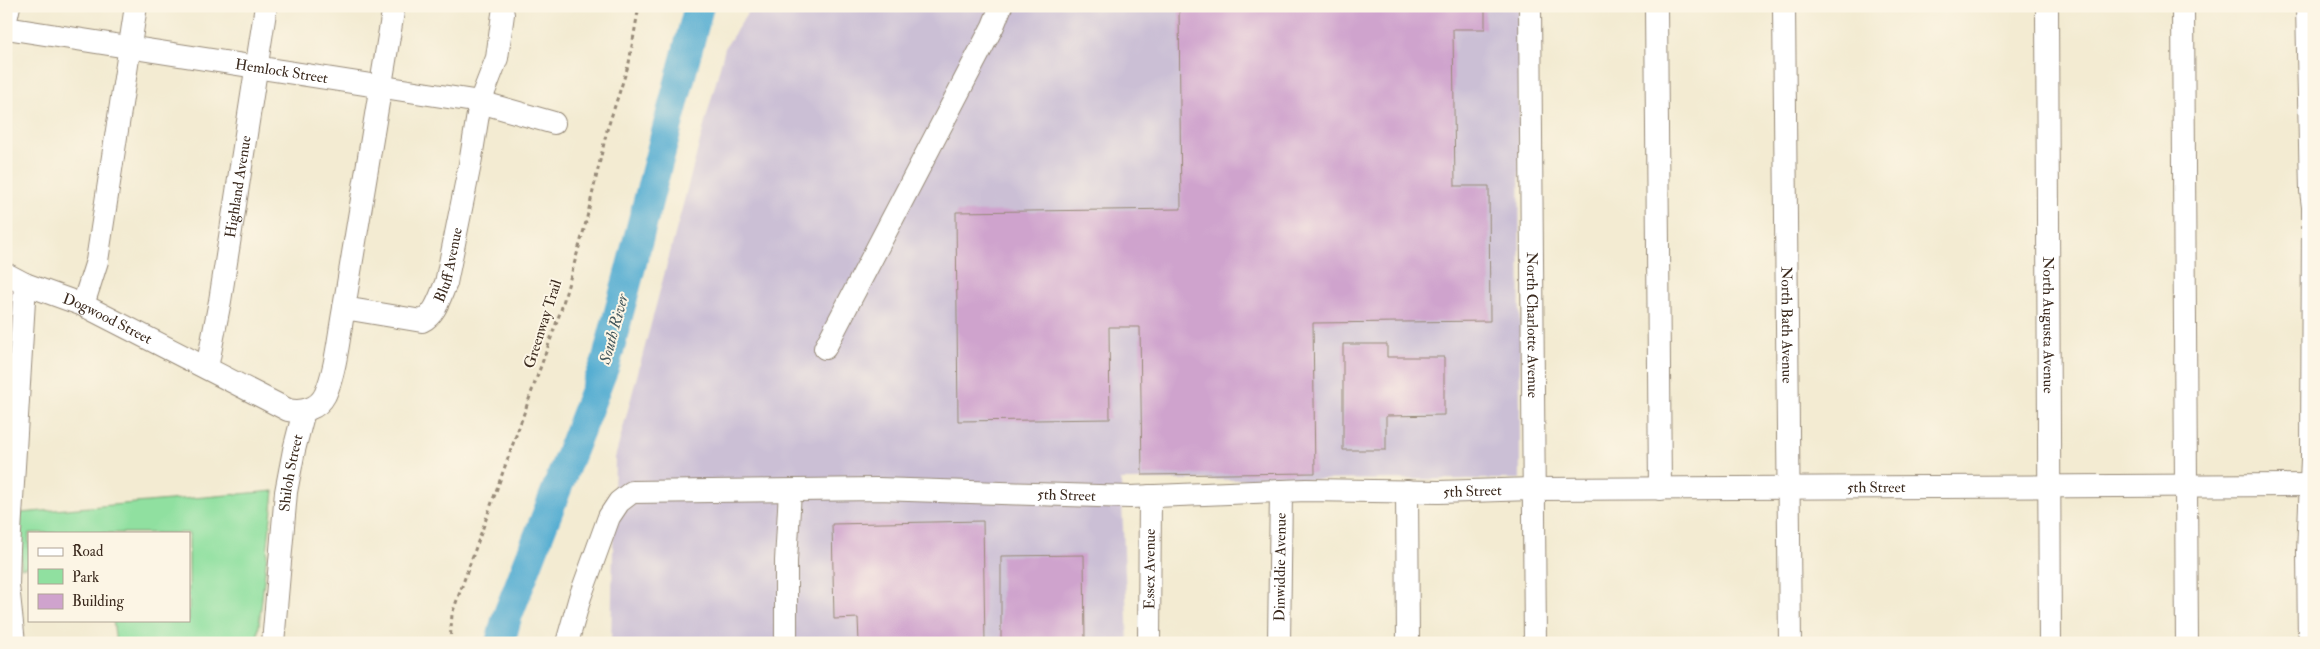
<svg xmlns="http://www.w3.org/2000/svg" width="2320" height="649" font-family="'IM FELL Double Pica',serif">
<style>
.built{fill:#ebd1eb}
.industrial{fill:#cbbfd5}
.green{fill:#90e0a0;stroke:#66855f}
.lines{fill:none;stroke-linecap:round;stroke-linejoin:round}
.river{stroke:#55add2;stroke-width:30}
.building{fill:#cfa3cd}
.minor-casing{stroke:#978a78;stroke-width:24}
.path{stroke:#978a78;stroke-width:3;stroke-dasharray:4 4;stroke-linecap:butt}
.minor{stroke:#fff;stroke-width:22}
.labels{text-anchor:middle;dominant-baseline:central;stroke-width:4;stroke-linejoin:round;paint-order:stroke}
.street-label{font-size:15px;fill:#3b2a1e;stroke:#fcf5e5}
.water-label{font-size:16px;font-style:italic;fill:#44585d;stroke:#fcf5e5}
</style>
<rect width="100%" height="100%" fill="#fcf5e5"/>
<filter id="ink" filterUnits="userSpaceOnUse"><feTurbulence type="fractalNoise" baseFrequency=".02" numOctaves="2"/><feDisplacementMap in="SourceGraphic" scale="10" xChannelSelector="R" yChannelSelector="G"/><feConvolveMatrix kernelMatrix="1 2 1 2 8 2 1 2 1" color-interpolation-filters="sRGB"/></filter>
<filter id="wash" filterUnits="userSpaceOnUse"><feTurbulence type="fractalNoise" baseFrequency=".0096" numOctaves="4" result="noise"/><feDisplacementMap in="SourceGraphic" scale="20" xChannelSelector="R" yChannelSelector="G"/><feGaussianBlur stdDeviation="1.12" result="paint"/><feColorMatrix in="noise" values="0 0 0 0 0 0 0 0 0 0 0 0 0 0 0 0 0 1.4 0 .05"/><feComposite in="paint" operator="in"/></filter>
<g filter="url(#wash)">
<rect width="100%" height="100%" fill="#f3ebd2"/>
<path class="built" d="M 6,282 L 19,289 L 6,442 Z"/>
<path class="industrial" d="M 752,6 L 1519,6 L 1520,479 L 1121,480 L 1128,643 L 611,643 L 615,458 L 725,48 Z"/>
<path class="green" d="M 274,491 L 257,643 L 116,643 L 113,620 L 189,620 L 189,533 L 29,533 L 29,566 L 21,568 L 20,513 Z"/>
<g class="lines">
<path class="river" d="M 500,643 L 507,617 L 606,362 L 699,6"/>
</g>
<g id="blocks">
<path class="building" d="M 1179,6 L 1485,6 L 1485,29 L 1453,29 L 1455,186 L 1489,186 L 1490,321 L 1313,323 L 1315,473 L 1142,475 L 1140,327 L 1109,327 L 1110,419 L 958,421 L 956,212 L 1181,209 Z
M 1343,344 L 1387,344 L 1387,357 L 1444,357 L 1444,415 L 1386,416 L 1386,450 L 1343,450 Z
M 983,521 L 985,643 L 859,643 L 858,618 L 834,619 L 832,524 Z
M 1084,555 L 1085,643 L 1001,643 L 1001,556 Z"/>
</g>
</g>
<g filter="url(#ink)">
<use href="#blocks" fill-opacity="0" stroke="#978a78" stroke-width="1"/>
<g class="lines">
<defs>
<g id="minor">
<path id="s1" d="M 1530,6 L 1535,643"/>
<path d="M 1656,6 L 1660,489"/>
<path id="s2" d="M 1784,6 L 1790,643"/>
<path id="s3" d="M 2047,6 L 2050,643"/>
<path d="M 2183,6 L 2187,643"/>
<path d="M 2307,6 L 2311,191 L 2313,207 L 2312,459 L 2308,552 L 2309,643"/>
<path d="M 6,20 L 9,6"/>
<path id="s4" d="M 6,28 L 480,102 L 554,123"/>
<path id="s5" d="M 6,274 L 25,284 L 83,305 L 288,410 C 302,413 318,409 325,395 C 336,371 339,334 344,308 L 422,321 C 436,314 440,296 446,283 L 470,164 L 480,102 L 497,58 L 503,14"/>
<path d="M 83,305 L 97,261 L 136,6"/>
<path d="M 344,308 L 394,6"/>
<path d="M 825,348 L 993,26 L 1001,6"/>
<path id="s6" d="M 207,368 L 220,301 L 266,6"/>
<path d="M 1407,491 L 1408,643"/>
<path d="M 14,643 L 8,585 L 9,549 L 25,284"/>
<path id="s7" d="M 273,643 L 286,492 L 294,450 L 304,411"/>
<path id="s8" d="M 567,643 L 580,597 L 609,517 L 619,502 L 632,492 L 878,489 L 1130,497 L 1306,490 L 1439,492 L 1534,489 L 2311,485"/>
<path d="M 786,643 L 786,561 L 790,491"/>
<path id="s9" d="M 1149,643 L 1150,496"/>
<path id="s10" d="M 1279,643 L 1281,491"/>
</g>
</defs>
<use href="#minor" class="minor-casing"/>
<path class="path" d="M 450,643 L 452,614 L 561,310 L 585,226 L 607,130 L 629,63 L 639,6"/>
<use href="#minor" class="minor"/>
</g>
</g>
<g class="labels">
<g class="street-label">
<text stroke="none"><textPath href="#s4" startOffset="279">Hemlock Street</textPath></text>
<text stroke="none"><textPath href="#s6" startOffset="184">Highland Avenue</textPath></text>
<text stroke="none"><textPath href="#s5" startOffset="589">Bluff Avenue</textPath></text>
<text stroke="none"><textPath href="#s5" startOffset="111">Dogwood Street</textPath></text>
<text transform="translate(543 324) rotate(-72)">Greenway Trail</text>
<text stroke="none"><textPath href="#s1" startOffset="319">North Charlotte Avenue</textPath></text>
<text stroke="none"><textPath href="#s2" startOffset="319">North Bath Avenue</textPath></text>
<text stroke="none"><textPath href="#s3" startOffset="319">North Augusta Avenue</textPath></text>
<text stroke="none"><textPath href="#s7" startOffset="171">Shiloh Street</textPath></text>
<text stroke="none"><textPath href="#s8" startOffset="1412">5th Street</textPath></text>
<text stroke="none"><textPath href="#s8" startOffset="1008">5th Street</textPath></text>
<text stroke="none"><textPath href="#s8" startOffset="602">5th Street</textPath></text>
<text stroke="none"><textPath href="#s10" startOffset="76">Dinwiddie Avenue</textPath></text>
<text stroke="none"><textPath href="#s9" startOffset="74">Essex Avenue</textPath></text>
</g>
<g class="water-label">
<text transform="translate(614 329) rotate(-75)">South River</text>
</g>
</g>
<rect width="2320" height="649" fill="none" stroke="#fcf5e5" stroke-width="25"/>
<rect x="28" y="532" width="162" height="90" fill="#fcf5e5" stroke="#afa495"/>
<rect x="38" y="548" width="25" height="8" fill="#ffffff" stroke="#afa495"/>
<text x="72" y="556" font-size="15" fill="#3b2a1e">Road</text>
<rect x="38" y="569" width="25" height="15" fill="#90e0a0" stroke="#afa495"/>
<text x="72" y="582" font-size="15" fill="#3b2a1e">Park</text>
<rect x="38" y="594" width="25" height="15" fill="#cfa3cd" stroke="#afa495"/>
<text x="72" y="606" font-size="15" fill="#3b2a1e">Building</text>
</svg>
